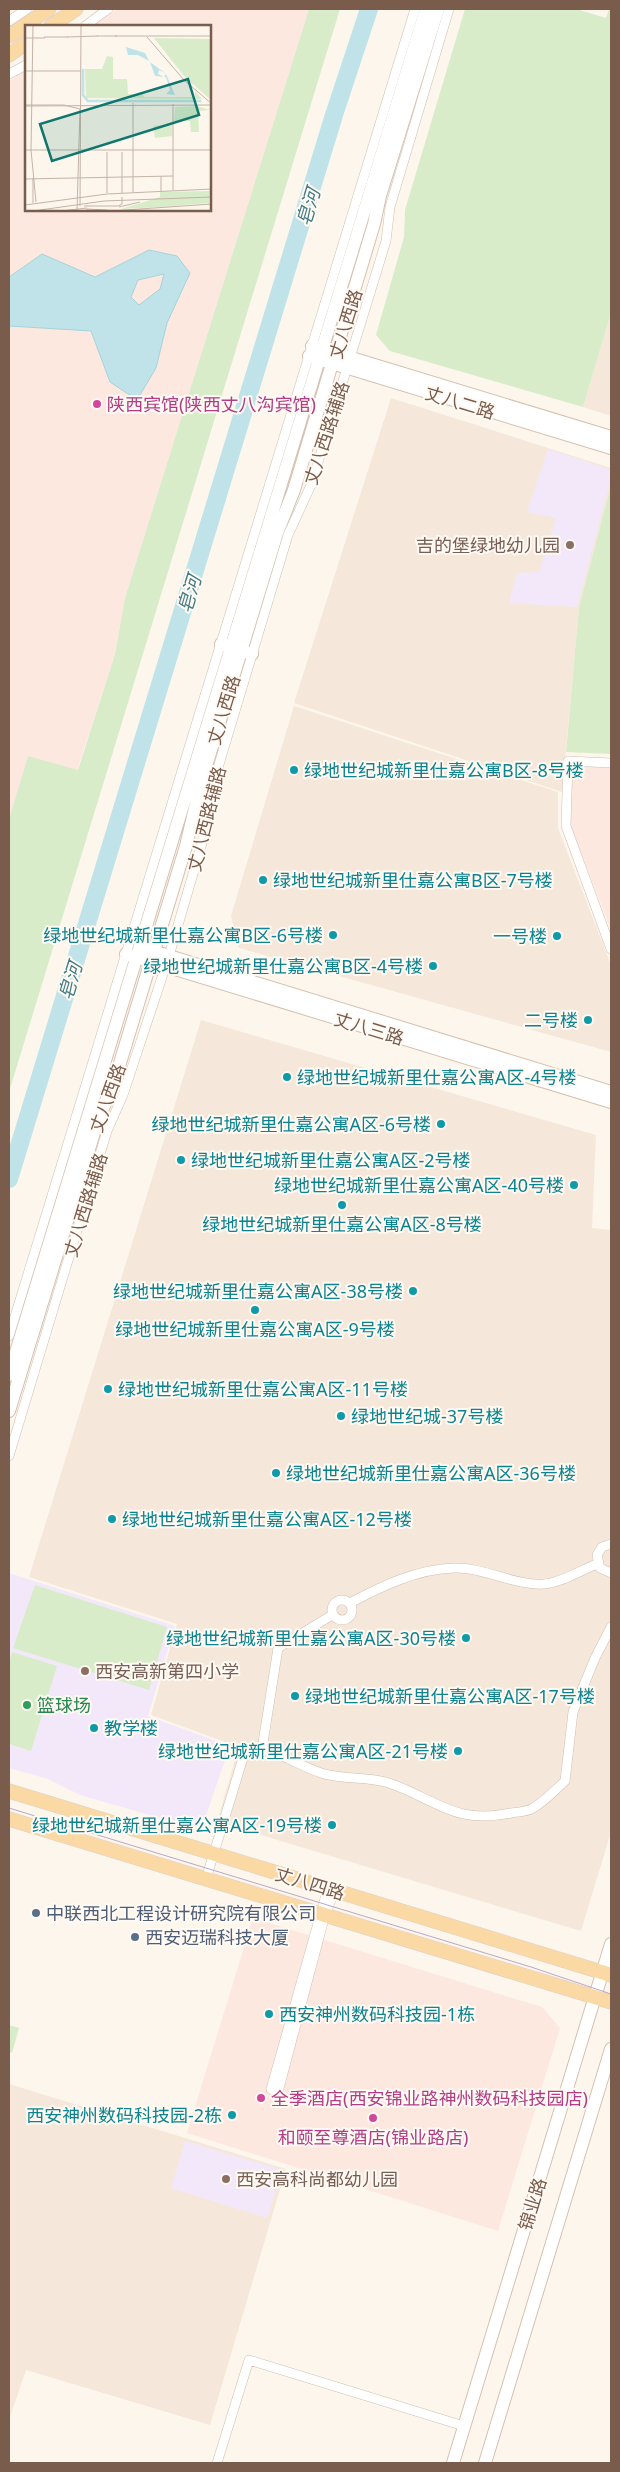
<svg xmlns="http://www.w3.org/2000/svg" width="620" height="2472" font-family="'Noto Sans','Noto Sans SC',sans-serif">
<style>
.residential{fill:#f5e8da}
.commercial{fill:#fde8e0}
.education{fill:#f3e8fa}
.green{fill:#d8ecc9}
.water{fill:#bfe3e8;stroke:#a5d3da;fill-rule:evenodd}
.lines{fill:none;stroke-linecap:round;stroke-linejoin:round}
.river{stroke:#bfe3e8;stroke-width:18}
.street-casing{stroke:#d1beb0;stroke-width:10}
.secondary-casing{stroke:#d6c0b0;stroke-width:14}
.primary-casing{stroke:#dad1cd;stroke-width:15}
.street{stroke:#fff;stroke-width:9}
.secondary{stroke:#fff;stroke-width:12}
.primary{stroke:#fbd9a5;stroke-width:14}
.tram{stroke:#b9a8c9;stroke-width:1}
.hotel-dot{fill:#d1479c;stroke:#fffaf3;stroke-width:2}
.education-dot{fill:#8d6e63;stroke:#fffaf3;stroke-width:2}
.culture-dot{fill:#0f9aa8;stroke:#fffaf3;stroke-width:2}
.leisure-dot{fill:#2e9e5b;stroke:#fffaf3;stroke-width:2}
.service-dot{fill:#5c6f8a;stroke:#fffaf3;stroke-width:2}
.labels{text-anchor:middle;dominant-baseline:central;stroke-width:4;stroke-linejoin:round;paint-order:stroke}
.street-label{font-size:18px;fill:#7a5c4d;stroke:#fffaf3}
.hotel-label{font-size:18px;fill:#b23c85;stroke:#fffaf3;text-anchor:start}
.education-label{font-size:18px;fill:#785e54;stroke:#fffaf3;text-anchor:start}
.culture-label{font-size:18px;fill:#0d838f;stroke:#fffaf3;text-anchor:start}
.leisure-label{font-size:18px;fill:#27864d;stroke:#fffaf3;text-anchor:start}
.service-label{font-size:18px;fill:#4e5e75;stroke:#fffaf3;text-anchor:start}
.water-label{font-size:19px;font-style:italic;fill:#437c86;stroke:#fffaf3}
.inset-river{fill:none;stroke:#bfe3e8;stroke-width:2.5}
.inset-road{fill:none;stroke:#c5b3a7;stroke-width:1}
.view{fill:#0f766e;fill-opacity:0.15;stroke:#0f766e;stroke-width:2.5}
.inset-edge{fill:none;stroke:#7a5c4d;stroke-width:2.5}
</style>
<rect width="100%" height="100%" fill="#fdf6ec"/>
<path class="residential" d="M 611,313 L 611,416 L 583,407 Z
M 391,398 L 611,468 L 611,485 L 579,607 L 562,792 L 294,703 Z
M 294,706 L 558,792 L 558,828 L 611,965 L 611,1052 L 239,948 L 231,916 Z
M 201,1020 L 596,1135 L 592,1228 L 611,1230 L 611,1832 L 581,1931 L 217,1822 L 235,1760 L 233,1745 L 151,1715 L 177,1624 L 29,1577 Z
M 9,2084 L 286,2169 L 210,2425 L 26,2370 L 9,2420 Z"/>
<path class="commercial" d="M 117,9 L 309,9 L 125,598 L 115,654 L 77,771 L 28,757 L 9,819 L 9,81 L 26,70 L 26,210 L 210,210 L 210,26 L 91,26 Z
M 571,765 L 611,767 L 611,930 L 569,821 Z
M 253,1918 L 542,2007 L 560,2028 L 498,2231 L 187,2133 Z"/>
<path class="education" d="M 548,449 L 611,470 L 611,478 L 577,607 L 509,603 L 517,573 L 539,572 L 556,518 L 527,512 Z
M 9,1573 L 175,1626 L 148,1716 L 230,1746 L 201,1830 L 80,1795 L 48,1779 L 9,1768 Z
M 185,2141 L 282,2170 L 267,2218 L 171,2188 Z"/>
<path class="green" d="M 309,9 L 340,9 L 9,1092 L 9,819 L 28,756 L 78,770 L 115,654 L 125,598 Z
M 465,9 L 576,9 L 606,18 L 609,9 L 611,9 L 611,313 L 583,407 L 390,351 L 376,335 L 404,237 L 405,210 Z
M 611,485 L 611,754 L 566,752 L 579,607 Z
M 35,1585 L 167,1627 L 149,1690 L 13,1648 Z
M 12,1652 L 57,1666 L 31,1751 L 9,1744 L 9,1663 Z
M 9,2025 L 19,2028 L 12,2053 L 9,2052 Z"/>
<path class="water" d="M 149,250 L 177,256 L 190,273 L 167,323 L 156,368 L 137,400 L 110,382 L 91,331 L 9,326 L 9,277 L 42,254 L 95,277 ZM 164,274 L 160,289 L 139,305 L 131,297 L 138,280 Z"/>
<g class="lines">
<path class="river" d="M 9,1179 L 334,115 L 369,9"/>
<defs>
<path id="street" d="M 9,21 L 27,9
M 85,26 L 108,9
M 9,74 L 26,65
M 611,763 L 568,761 L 566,826 L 611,949
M 9,1336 L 415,9
M 9,1456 L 107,1131 L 123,1095 L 169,956 L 202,843 L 211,791 L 288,535 L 311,485 L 386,241 L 390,207 L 449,9
M 611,1544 L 602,1547 L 597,1555 L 600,1568 L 611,1573
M332 1610a10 10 0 1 1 20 0a10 10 0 1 1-20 0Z
M 350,1603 C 382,1586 417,1569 454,1568 C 484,1567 515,1586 544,1584 C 561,1583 581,1570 597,1564
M 262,1749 L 278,1648 L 332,1615
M 206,1879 L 246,1748 C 277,1749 293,1763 321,1773 C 342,1780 367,1776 389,1783 C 438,1800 454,1825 511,1813 C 517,1812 527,1812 533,1808 C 544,1802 555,1790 565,1781 L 573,1712 L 595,1658 L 611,1627
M 328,1888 L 271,2089 L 278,2092 L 325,1915 L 335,1890
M 217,2463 L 249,2360 L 464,2426"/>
<path id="secondary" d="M 312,346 L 611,437
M 309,356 L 611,448
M 221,644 L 252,654
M 146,949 L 611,1092
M 126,954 L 611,1102
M 9,1375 L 426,9
M 9,1411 L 96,1126 L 117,1073 L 154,951 L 186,846 L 202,779 L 277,533 L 294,490 L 374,224 L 380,196 L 438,9
M 453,2463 L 611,1944
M 485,2463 L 611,2049"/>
<path id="primary" d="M 51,26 L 76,9
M 9,36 L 49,9
M 9,55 L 26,43
M 9,1791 L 611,1975
M 9,1819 L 611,2002"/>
</defs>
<use href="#street" class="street-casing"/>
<use href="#secondary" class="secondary-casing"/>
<use href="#primary" class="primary-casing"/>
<use href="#street" class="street"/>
<use href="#secondary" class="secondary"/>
<use href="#primary" class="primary"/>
<path class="tram" d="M 9,1808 L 531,1967 L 611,1994"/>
</g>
<g class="hotel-dot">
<circle cx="97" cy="404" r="5"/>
<circle cx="261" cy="2098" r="5"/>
<circle cx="373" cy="2118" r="5"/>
</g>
<g class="education-dot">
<circle cx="570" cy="545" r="5"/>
<circle cx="85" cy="1671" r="5"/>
<circle cx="226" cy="2179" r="5"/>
</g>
<g class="culture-dot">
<circle cx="294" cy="770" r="5"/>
<circle cx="263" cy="880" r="5"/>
<circle cx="333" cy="935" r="5"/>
<circle cx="557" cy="936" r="5"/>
<circle cx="433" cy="966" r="5"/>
<circle cx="588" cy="1020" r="5"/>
<circle cx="287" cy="1077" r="5"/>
<circle cx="441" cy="1124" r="5"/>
<circle cx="181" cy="1160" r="5"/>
<circle cx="574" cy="1185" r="5"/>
<circle cx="342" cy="1205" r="5"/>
<circle cx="413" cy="1291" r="5"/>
<circle cx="255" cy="1310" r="5"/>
<circle cx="108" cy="1389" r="5"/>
<circle cx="341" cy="1416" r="5"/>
<circle cx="276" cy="1473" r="5"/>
<circle cx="112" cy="1519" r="5"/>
<circle cx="466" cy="1638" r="5"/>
<circle cx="295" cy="1696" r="5"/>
<circle cx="94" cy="1728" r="5"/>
<circle cx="458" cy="1751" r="5"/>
<circle cx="332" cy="1825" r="5"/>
<circle cx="269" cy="2014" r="5"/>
<circle cx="232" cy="2115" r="5"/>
</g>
<circle class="leisure-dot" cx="27" cy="1705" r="5"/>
<g class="service-dot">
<circle cx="36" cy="1913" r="5"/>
<circle cx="135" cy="1937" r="5"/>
</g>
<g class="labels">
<g class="street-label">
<text transform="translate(345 324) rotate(-73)">丈八西路</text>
<text transform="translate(460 402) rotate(17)">丈八二路</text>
<text transform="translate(326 433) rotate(-72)">丈八西路辅路</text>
<text transform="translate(223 710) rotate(-73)">丈八西路</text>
<text transform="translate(206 819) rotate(-76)">丈八西路辅路</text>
<text transform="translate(369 1028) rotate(17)">丈八三路</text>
<text transform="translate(107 1098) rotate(-70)">丈八西路</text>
<text transform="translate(85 1205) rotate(-73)">丈八西路辅路</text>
<text transform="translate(310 1883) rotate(17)">丈八四路</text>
<text transform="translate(532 2204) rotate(-73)">锦业路</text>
</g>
<g class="hotel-label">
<text x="107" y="404">陕西宾馆(陕西丈八沟宾馆)</text>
<text x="271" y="2098">全季酒店(西安锦业路神州数码科技园店)</text>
<text x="373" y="2137" text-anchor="middle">和颐至尊酒店(锦业路店)</text>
</g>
<g class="education-label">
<text x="560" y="545" text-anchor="end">吉的堡绿地幼儿园</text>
<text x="95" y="1671">西安高新第四小学</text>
<text x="236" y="2179">西安高科尚都幼儿园</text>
</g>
<g class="culture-label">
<text x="304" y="770">绿地世纪城新里仕嘉公寓B区-8号楼</text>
<text x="273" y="880">绿地世纪城新里仕嘉公寓B区-7号楼</text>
<text x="323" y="935" text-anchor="end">绿地世纪城新里仕嘉公寓B区-6号楼</text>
<text x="547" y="936" text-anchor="end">一号楼</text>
<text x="423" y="966" text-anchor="end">绿地世纪城新里仕嘉公寓B区-4号楼</text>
<text x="578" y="1020" text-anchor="end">二号楼</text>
<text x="297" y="1077">绿地世纪城新里仕嘉公寓A区-4号楼</text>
<text x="431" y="1124" text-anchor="end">绿地世纪城新里仕嘉公寓A区-6号楼</text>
<text x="191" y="1160">绿地世纪城新里仕嘉公寓A区-2号楼</text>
<text x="564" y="1185" text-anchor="end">绿地世纪城新里仕嘉公寓A区-40号楼</text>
<text x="342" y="1224" text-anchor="middle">绿地世纪城新里仕嘉公寓A区-8号楼</text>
<text x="403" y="1291" text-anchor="end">绿地世纪城新里仕嘉公寓A区-38号楼</text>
<text x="255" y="1329" text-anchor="middle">绿地世纪城新里仕嘉公寓A区-9号楼</text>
<text x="118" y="1389">绿地世纪城新里仕嘉公寓A区-11号楼</text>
<text x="351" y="1416">绿地世纪城-37号楼</text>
<text x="286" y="1473">绿地世纪城新里仕嘉公寓A区-36号楼</text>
<text x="122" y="1519">绿地世纪城新里仕嘉公寓A区-12号楼</text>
<text x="456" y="1638" text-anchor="end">绿地世纪城新里仕嘉公寓A区-30号楼</text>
<text x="305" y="1696">绿地世纪城新里仕嘉公寓A区-17号楼</text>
<text x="104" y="1728">教学楼</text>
<text x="448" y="1751" text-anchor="end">绿地世纪城新里仕嘉公寓A区-21号楼</text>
<text x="322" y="1825" text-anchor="end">绿地世纪城新里仕嘉公寓A区-19号楼</text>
<text x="279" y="2014">西安神州数码科技园-1栋</text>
<text x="222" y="2115" text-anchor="end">西安神州数码科技园-2栋</text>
</g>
<g class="leisure-label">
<text x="37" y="1705">篮球场</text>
</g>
<g class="service-label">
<text x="46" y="1913">中联西北工程设计研究院有限公司</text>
<text x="145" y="1937">西安迈瑞科技大厦</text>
</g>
<g class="water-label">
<text transform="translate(308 207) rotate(-73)">皂河</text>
<text transform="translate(189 594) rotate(-73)">皂河</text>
<text transform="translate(70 981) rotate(-73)">皂河</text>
</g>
</g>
<g transform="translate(25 25)">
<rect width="186" height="186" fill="#fdf6ec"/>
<path d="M 129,13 L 186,14 L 186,75 L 160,52 ZM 82,31 L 88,32 L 88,54 L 102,54 L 103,69 L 118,69 L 119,72 L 170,72 L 170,66 L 177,74 L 61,73 L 60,44 L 77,44 ZM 172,81 L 185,85 L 173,86 L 174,107 L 166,107 L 165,96 L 149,96 L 150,82 ZM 147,99 L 147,111 L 130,113 L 128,101 ZM 185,166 L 184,178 L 135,182 L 135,179 L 135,182 L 96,184 L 135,172 L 135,167 Z" fill="#d8ecc9"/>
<path d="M 101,22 L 120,28 L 124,36 L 113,30 L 103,30 ZM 125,37 L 140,48 L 134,45 L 133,49 L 139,52 L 141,49 L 150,70 L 141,69 L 145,65 L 141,52 L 130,51 Z" fill="#bfe3e8"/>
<path class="inset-river" d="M 58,44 L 58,70 L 63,76 L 176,76"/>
<path class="inset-road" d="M 8,0 L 6,125 L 11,177M 72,11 L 92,11M 90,11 L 187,11M 19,12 L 43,12M 42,12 L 73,11M 122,12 L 159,55 L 187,79M 0,13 L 20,13M 0,46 L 56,46M 108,78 L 108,167M 148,79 L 148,165M 0,80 L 39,80 L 55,84 L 52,186M 0,81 L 187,80M 0,125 L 187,125M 82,127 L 82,168M 97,127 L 97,168M 8,153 L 8,178M 0,154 L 148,151M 136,166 L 136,151M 0,180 L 82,169 L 187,164M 55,181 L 56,0M 59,181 L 93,181 L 97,179 L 97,172M 94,182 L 115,177M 61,184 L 82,185M 8,186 L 79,176 L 187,172M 36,186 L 62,183M 86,186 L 187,179"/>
<path class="view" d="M 163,54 L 174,90 L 27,136 L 15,99 Z"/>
<rect width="186" height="186" class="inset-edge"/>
</g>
<rect width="620" height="2472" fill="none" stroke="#7a5c4d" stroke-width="20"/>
</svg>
